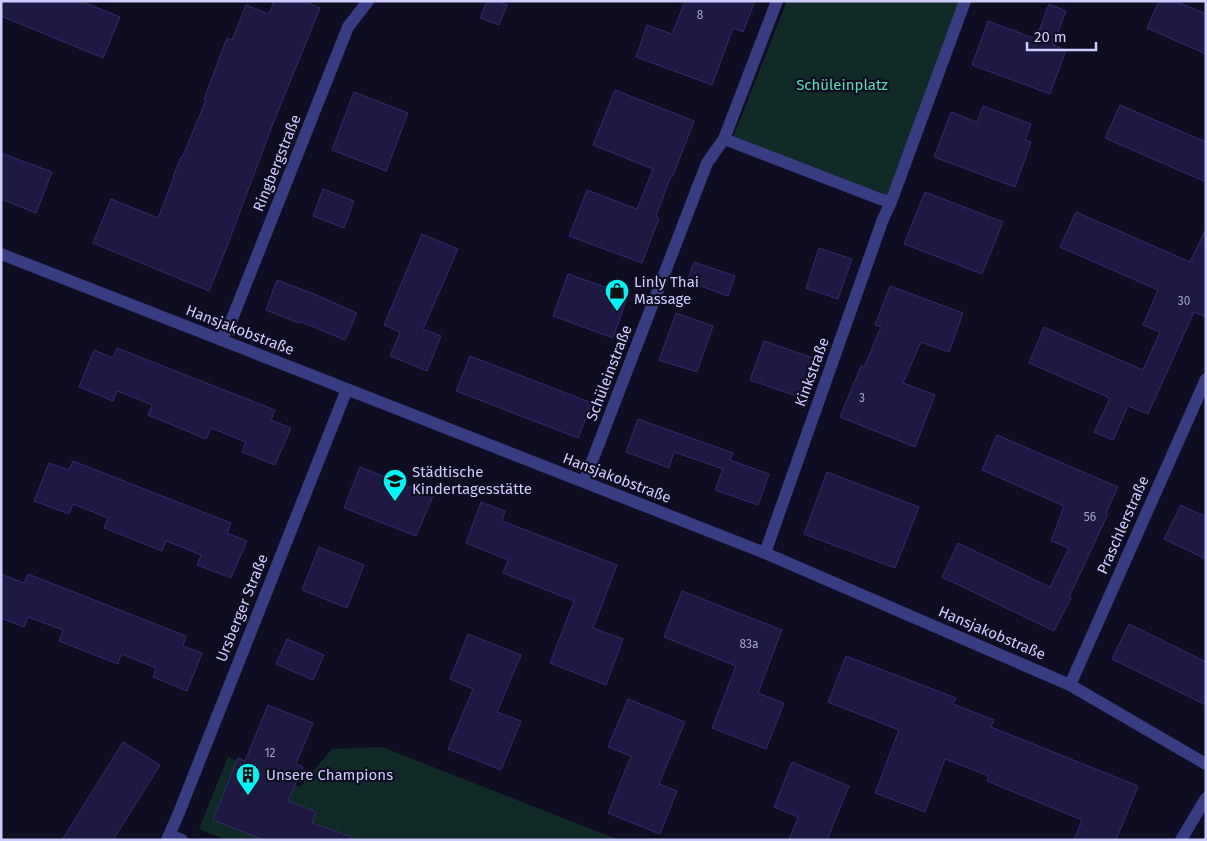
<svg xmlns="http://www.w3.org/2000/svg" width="1207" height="841" font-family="'Fira Sans',sans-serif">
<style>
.green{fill:#102b27}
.building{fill:#1e1942;stroke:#322b6e}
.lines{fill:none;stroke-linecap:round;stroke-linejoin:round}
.street{stroke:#383c80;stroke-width:12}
.labels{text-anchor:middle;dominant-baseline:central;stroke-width:4.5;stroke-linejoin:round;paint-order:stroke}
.number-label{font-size:12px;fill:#a2a0d0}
.park-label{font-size:15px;fill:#59dfb1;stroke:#0f0d21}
.street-label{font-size:15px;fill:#cecdff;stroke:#0f0d21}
.poi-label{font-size:15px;fill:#cecdff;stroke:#0f0d21;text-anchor:start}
</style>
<rect width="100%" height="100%" fill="#0f0d21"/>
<path class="green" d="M 787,1 L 963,1 L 885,201 L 732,140 Z
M 382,747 L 619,840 L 227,840 L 199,829 L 228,757 L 300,787 L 332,749 Z"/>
<path class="building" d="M 1,1 L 81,1 L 120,17 L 103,58 L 1,16 Z
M 274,1 L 304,1 L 320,8 L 272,126 L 226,249 L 209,291 L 93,243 L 111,199 L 158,218 L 174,177 L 173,177 L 181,157 L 182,158 L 206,100 L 204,99 L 227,38 L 232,40 L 246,5 L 269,14 Z
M 487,1 L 497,1 L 507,5 L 499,25 L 480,18 Z
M 685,1 L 755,1 L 743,32 L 733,28 L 712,85 L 636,57 L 647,25 L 672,34 Z
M 1159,1 L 1175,1 L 1206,14 L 1206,54 L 1147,28 Z
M 1049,4 L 1066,11 L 1053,45 L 1066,50 L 1050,94 L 972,65 L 988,21 L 1036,39 Z
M 615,90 L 694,121 L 673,176 L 671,176 L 656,216 L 659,218 L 642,263 L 569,236 L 587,190 L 637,209 L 653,169 L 593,145 Z
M 354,92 L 408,113 L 386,171 L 332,150 Z
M 1120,105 L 1206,142 L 1206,182 L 1105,138 Z
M 983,106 L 1031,124 L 1025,140 L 1031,142 L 1015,187 L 934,157 L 951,112 L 977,122 Z
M 1,153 L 52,172 L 36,213 L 1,199 Z
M 323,189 L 354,201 L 344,228 L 313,216 Z
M 925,192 L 1003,222 L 982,274 L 904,244 Z
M 1076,212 L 1190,262 L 1206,229 L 1206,317 L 1194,312 L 1148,414 L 1128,406 L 1113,440 L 1094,432 L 1110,398 L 1029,363 L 1044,327 L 1143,370 L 1160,332 L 1143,325 L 1158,290 L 1060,247 Z
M 422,234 L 458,249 L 423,329 L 441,336 L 427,371 L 390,356 L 400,332 L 384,325 Z
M 819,248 L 852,259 L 838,299 L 806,288 Z
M 694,262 L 735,276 L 728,296 L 687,281 Z
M 568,274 L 628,295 L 613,338 L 553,316 Z
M 277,280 L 314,294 L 357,313 L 345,340 L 299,321 L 299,323 L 266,310 Z
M 890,286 L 963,313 L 949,352 L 921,342 L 903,383 L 935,395 L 915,447 L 840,417 L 861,366 L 864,367 L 881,327 L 875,325 Z
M 676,313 L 713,326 L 697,372 L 659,360 Z
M 764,341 L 819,360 L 805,399 L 750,380 Z
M 117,348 L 275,410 L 271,420 L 291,428 L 275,465 L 242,452 L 246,442 L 211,428 L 206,439 L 148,415 L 152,405 L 135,398 L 117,391 L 113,401 L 79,387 L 94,350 L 113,358 Z
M 470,356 L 592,403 L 578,438 L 456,391 Z
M 638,419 L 733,453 L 730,460 L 769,474 L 758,505 L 715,490 L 723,469 L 674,452 L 669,468 L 626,452 Z
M 997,435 L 1118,487 L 1106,513 L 1108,514 L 1069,597 L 1071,598 L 1054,631 L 942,577 L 958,543 L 1050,587 L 1069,548 L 1051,541 L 1064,506 L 982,470 Z
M 73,461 L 231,523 L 227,533 L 247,541 L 231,578 L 197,565 L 201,555 L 184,548 L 166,541 L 162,551 L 104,528 L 108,518 L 73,504 L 69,514 L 34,501 L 49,463 L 69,470 Z
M 360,467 L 433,496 L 416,536 L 344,508 Z
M 827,472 L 919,507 L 895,568 L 804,534 Z
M 481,502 L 505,511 L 502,521 L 617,565 L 593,628 L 623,639 L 606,685 L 550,663 L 574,601 L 503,573 L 508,560 L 466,543 Z
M 1181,505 L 1206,517 L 1206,559 L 1164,539 Z
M 319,547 L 364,565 L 347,608 L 302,590 Z
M 1,574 L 24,583 L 28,574 L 186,636 L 183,646 L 202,653 L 187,691 L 153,677 L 156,668 L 121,654 L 118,664 L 59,641 L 63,630 L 28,617 L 24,627 L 1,618 Z
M 682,591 L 782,630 L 758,693 L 784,703 L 766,749 L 712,728 L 736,666 L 664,637 Z
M 1129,624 L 1206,662 L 1206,705 L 1112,659 Z
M 468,634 L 521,655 L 497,712 L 521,721 L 501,770 L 448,749 L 473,689 L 450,679 Z
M 287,639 L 324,655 L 313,680 L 276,664 Z
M 846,656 L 956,698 L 953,704 L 994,720 L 991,727 L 1138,786 L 1116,840 L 1074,840 L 1082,820 L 987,781 L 989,776 L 945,759 L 925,812 L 875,793 L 899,730 L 828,702 Z
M 628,699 L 685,722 L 659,784 L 677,791 L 660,834 L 608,813 L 631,756 L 608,747 Z
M 268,705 L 313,723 L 296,764 L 303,767 L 288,801 L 316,812 L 312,823 L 352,837 L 352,840 L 264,840 L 213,820 L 238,758 L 245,761 Z
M 123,742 L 160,765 L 113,840 L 62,840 Z
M 792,762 L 849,786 L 827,840 L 789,840 L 798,817 L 774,807 Z"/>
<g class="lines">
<path class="street" d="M 777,1 L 724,139 L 880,199 L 891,202 L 965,1
M 1,254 L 242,348 L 765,553 L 1070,685 L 1206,764
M 221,340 L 232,319 L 348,27 L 368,1
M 584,482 L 707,163 L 724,139
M 765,553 L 883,219 L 891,202
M 1070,685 L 1206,379
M 170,835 L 182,840
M 167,840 L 178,815 L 347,389
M 1181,840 L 1206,798"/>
</g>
<defs>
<symbol id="shop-pin" viewBox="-11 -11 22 30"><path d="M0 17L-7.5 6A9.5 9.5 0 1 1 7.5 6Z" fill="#00f5f7" stroke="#0f0d21"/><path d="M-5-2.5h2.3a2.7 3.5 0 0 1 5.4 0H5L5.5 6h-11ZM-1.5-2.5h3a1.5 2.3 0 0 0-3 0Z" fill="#111"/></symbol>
<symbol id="school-pin" viewBox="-11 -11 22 30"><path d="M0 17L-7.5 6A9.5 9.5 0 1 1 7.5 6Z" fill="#00f5f7" stroke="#0f0d21"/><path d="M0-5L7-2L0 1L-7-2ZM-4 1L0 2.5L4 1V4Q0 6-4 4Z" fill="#111"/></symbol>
<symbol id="building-pin" viewBox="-11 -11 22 30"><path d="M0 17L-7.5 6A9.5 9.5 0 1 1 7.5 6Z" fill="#00f5f7" stroke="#0f0d21"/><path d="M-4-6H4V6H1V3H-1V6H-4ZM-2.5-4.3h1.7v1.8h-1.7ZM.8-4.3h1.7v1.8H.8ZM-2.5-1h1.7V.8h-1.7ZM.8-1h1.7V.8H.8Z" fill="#111"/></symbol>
</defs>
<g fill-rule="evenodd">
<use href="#shop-pin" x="603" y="277" width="28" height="38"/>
<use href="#school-pin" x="381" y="467" width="28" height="38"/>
<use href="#building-pin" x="234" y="761" width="28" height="38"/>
</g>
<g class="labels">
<g class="number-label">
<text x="700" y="15">8</text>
<text x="1184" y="301">30</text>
<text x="862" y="398">3</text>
<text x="1090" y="517">56</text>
<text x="749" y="644">83a</text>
<text x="270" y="753">12</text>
</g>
<g class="park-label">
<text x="842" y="85">Schüleinplatz</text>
</g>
<g class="street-label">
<text transform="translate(277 163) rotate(-68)">Ringbergstraße</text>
<text transform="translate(240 330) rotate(21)">Hansjakobstraße</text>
<text transform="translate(812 372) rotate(-70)">Kinkstraße</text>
<text transform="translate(609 373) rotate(-69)">Schüleinstraße</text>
<text transform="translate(617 478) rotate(21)">Hansjakobstraße</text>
<text transform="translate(1123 525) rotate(-66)">Praschlerstraße</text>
<text transform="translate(242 608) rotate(-68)">Ursberger Straße</text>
<text transform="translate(992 633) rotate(23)">Hansjakobstraße</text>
</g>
<g class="poi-label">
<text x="634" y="282">Linly Thai<tspan x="634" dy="17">Massage</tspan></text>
<text x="412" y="472">Städtische<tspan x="412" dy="17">Kindertagesstätte</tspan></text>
<text x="266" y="775">Unsere Champions</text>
</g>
</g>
<rect width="1207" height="841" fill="none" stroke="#cecdff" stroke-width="5"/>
<path d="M1027 42v8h69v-8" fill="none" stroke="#cecdff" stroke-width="2.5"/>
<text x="1034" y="42" font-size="15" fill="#cecdff" stroke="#0f0d21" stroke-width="4" paint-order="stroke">20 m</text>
</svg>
